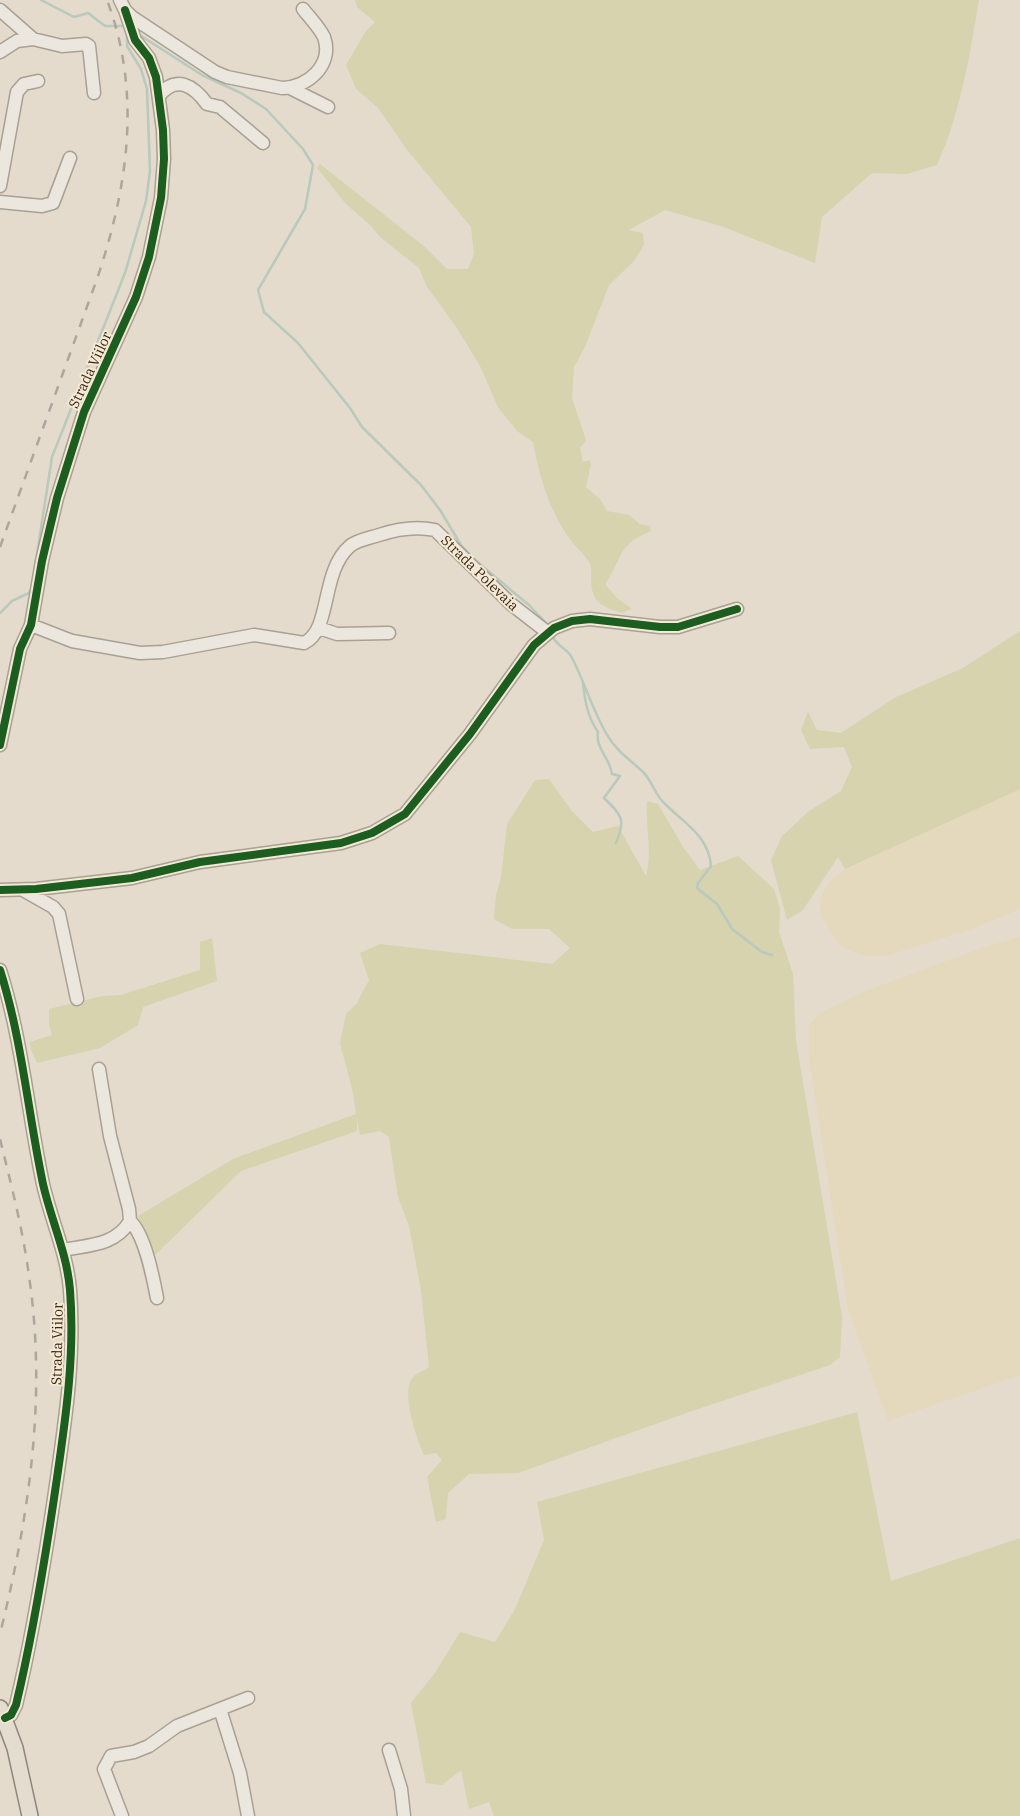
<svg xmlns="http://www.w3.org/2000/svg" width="1020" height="1816" font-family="'IBM Plex Serif',serif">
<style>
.farmland{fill:#e4d9bd}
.green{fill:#d6d3ae}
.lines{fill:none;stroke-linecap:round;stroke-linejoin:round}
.stream{stroke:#b8c9bd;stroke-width:2.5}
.minor-casing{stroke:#a9a095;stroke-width:15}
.major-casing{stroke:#8f867c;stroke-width:18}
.minor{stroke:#ece7de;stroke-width:12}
.major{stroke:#e4dccf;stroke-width:15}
.rail{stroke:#aca69e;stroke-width:2.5;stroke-dasharray:9 9;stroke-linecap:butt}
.cycleway-casing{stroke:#f6e9d2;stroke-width:11}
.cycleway{stroke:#1b5e20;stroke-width:8}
.labels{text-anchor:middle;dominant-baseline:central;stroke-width:4;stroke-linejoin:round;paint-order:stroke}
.street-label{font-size:14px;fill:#38291e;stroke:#f6e9d2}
</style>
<rect width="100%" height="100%" fill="#e4dbcc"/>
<path class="farmland" d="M 1020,788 L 1020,909 L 975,928 L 886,956 L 864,956 L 841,947 L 820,915 L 821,898 L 827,884 L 845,869 Z
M 1020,937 L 1020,1375 L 888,1421 L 848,1309 L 809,1058 L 809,1025 L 820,1013 L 865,991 L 984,947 Z"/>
<path class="green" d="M 355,0 L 979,0 C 970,55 960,114 937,165 L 907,174 L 872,173 L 822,217 L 815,263 L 721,226 L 665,210 L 629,230 L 643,233 L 644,245 L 633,262 L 609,285 L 585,347 L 574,367 L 572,398 L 586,440 L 580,448 L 583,462 L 590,460 L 591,464 L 586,487 L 601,500 L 607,511 L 629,515 L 640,524 L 650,526 L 651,531 C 617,545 624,556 605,584 L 617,598 L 632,609 L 622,613 C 600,606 591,602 591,577 C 591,572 592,566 589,562 C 582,551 571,543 565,532 C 547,504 539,474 533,442 L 517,431 L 498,407 L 481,368 L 457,328 L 427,287 L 419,268 L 380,237 L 370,225 L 346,204 L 317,168 L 320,164 L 425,247 L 447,269 L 468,269 L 474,254 L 471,227 L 408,151 L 378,108 L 356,89 L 346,65 L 366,31 L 375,22 L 357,7 Z
M 1020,631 L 1020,789 L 845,869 L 838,857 L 803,910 L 787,920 L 771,860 L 782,836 L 809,811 L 841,791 L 852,767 L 844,747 L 810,749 L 801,730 L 808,712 L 817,730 L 841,733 L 896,697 L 963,668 Z
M 549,779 L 571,810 L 593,832 L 618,826 L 646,876 C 653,853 645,826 647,801 L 658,804 L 683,847 L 700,870 L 738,856 L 774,889 L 780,908 L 779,932 L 793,974 L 796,1041 L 842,1317 L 840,1357 L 830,1365 L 692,1411 L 518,1473 L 469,1474 L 448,1493 L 446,1519 L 436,1522 L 427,1477 L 442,1460 L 436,1453 L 424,1455 C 417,1440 400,1391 413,1377 C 417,1373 425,1370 429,1367 L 421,1290 L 409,1226 L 398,1197 L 389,1137 L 380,1131 L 360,1135 L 357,1118 L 357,1131 L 241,1171 L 154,1256 L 138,1216 L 233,1159 L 356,1114 L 353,1093 L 340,1043 L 346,1014 L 357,1003 L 369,980 L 360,953 L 380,944 L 552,964 L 570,948 L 549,929 L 512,929 L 494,919 L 496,895 L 501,878 L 507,824 L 535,780 Z
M 212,938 L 217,981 L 143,1007 L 138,1025 L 100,1048 L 37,1063 L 31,1050 L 30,1042 L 52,1035 L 49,1024 L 49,1009 L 102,996 L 121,995 L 200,970 L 200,942 Z
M 857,1412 L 891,1581 L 1020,1538 L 1020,1816 L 494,1816 L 489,1802 L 469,1809 L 461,1770 L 442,1785 L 426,1783 L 411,1703 L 435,1673 L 460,1632 L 495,1642 L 515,1609 L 544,1540 L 537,1502 Z"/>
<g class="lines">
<path class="stream" d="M 41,0 L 74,17 L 88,13 L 105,26 L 125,26
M 138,34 L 202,75 L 241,93 L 266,109 L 303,149 L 313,165 L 305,209 L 258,290 L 264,312 L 298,343 L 350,408 L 362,427 L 421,485 L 440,510 L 461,545 L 476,561 L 529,605 L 548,625
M 37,554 L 52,457 L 125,273 L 146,201 L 150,171 L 147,89 L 141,69 L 127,46 L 127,33
M 0,613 L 12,601 L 29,593 L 31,589
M 553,637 C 556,645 566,648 571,656 C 585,682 593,713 609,738 C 620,755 631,760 644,773 C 652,781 655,795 665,804 C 684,823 709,836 711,866 L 698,883 L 697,888 L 717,904 L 732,929 L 762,952 L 772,955
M 583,683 C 585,701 587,716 598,732 C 595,748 610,758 612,774 L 620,776 L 604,798 C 622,815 626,820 616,843"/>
<defs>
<path id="minor" d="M 120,0 L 125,10 L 132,17 L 215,72 L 227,77 L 282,88 C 307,88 334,65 324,37 C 319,27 310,18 303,9
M 0,10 L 33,39 L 62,46 L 86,44 L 89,46 L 94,93
M 0,52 L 17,41 L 33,39
M 290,88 L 328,107
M 159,96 C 176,74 194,86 207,104 L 220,107 L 263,143
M 0,186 L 17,92 L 24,84 L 38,81
M 0,202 L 42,206 L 53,203 L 70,158
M 31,625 L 72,641 L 140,653 L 163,652 L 254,635 L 304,643 C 332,630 320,572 350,546 C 357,540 370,538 379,535 C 397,529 416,526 435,530 L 511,604 L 547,632
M 319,628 L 337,634 L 389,633
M 0,745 L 20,649 L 31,625 L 42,561 L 57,498 L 84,412 L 136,297 L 149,257 L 161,198 L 164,159 L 163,130 L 156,77 L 149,58 L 135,40 L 125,10
M 0,890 L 36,889 L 132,878 L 200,862 L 341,843 L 372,833 L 405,814 L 470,734 L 534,645 L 554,628 L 572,621 L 590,619 L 660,627 L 678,627 L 737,609
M 23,890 L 53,907 L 59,914 L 77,999
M 0,970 C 22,1039 28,1113 43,1184 C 51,1220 67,1253 70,1290 C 75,1354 66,1416 57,1478 C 46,1554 34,1630 16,1705 L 11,1715 L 5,1718
M 130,1221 C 145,1235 153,1277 157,1298
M 63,1250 C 88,1245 115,1246 130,1221 L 129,1209 L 110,1136 L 99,1069
M 220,1709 L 248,1698
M 389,1750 L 401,1789 L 404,1816
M 122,1816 L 104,1769 L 111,1756 L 134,1752 L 149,1746 L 177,1726 L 220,1709 L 240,1773 L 248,1816"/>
<path id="major" d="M 0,1708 L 15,1748 L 30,1816"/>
</defs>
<use href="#minor" class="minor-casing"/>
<use href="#major" class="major-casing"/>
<use href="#minor" class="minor"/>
<use href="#major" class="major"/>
<path class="rail" d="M 0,547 L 97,279 C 128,187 142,93 107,0
M 0,1139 C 11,1184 23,1230 29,1276 C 47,1398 29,1516 0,1634"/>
<defs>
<path id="cycleway" d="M 0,745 L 20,649 L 31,625 L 42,561 L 57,498 L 84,412 L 136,297 L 149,257 L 161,198 L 164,159 L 163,130 L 156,77 L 149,58 L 135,40 L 125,10
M 0,890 L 36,889 L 132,878 L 200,862 L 341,843 L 372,833 L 405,814 L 470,734 L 534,645 L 554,628 L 572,621 L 590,619 L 660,627 L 678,627 L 737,609
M 0,970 C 22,1039 28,1113 43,1184 C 51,1220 67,1253 70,1290 C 75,1354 66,1416 57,1478 C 46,1554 34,1630 16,1705 L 11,1715 L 5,1718"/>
</defs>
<use href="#cycleway" class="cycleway-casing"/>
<use href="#cycleway" class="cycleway"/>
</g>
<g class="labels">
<g class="street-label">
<text transform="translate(90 370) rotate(-65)">Strada Viilor</text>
<text transform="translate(480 573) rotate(44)">Strada Polevaia</text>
<text transform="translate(57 1344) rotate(-89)">Strada Viilor</text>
</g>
</g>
</svg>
